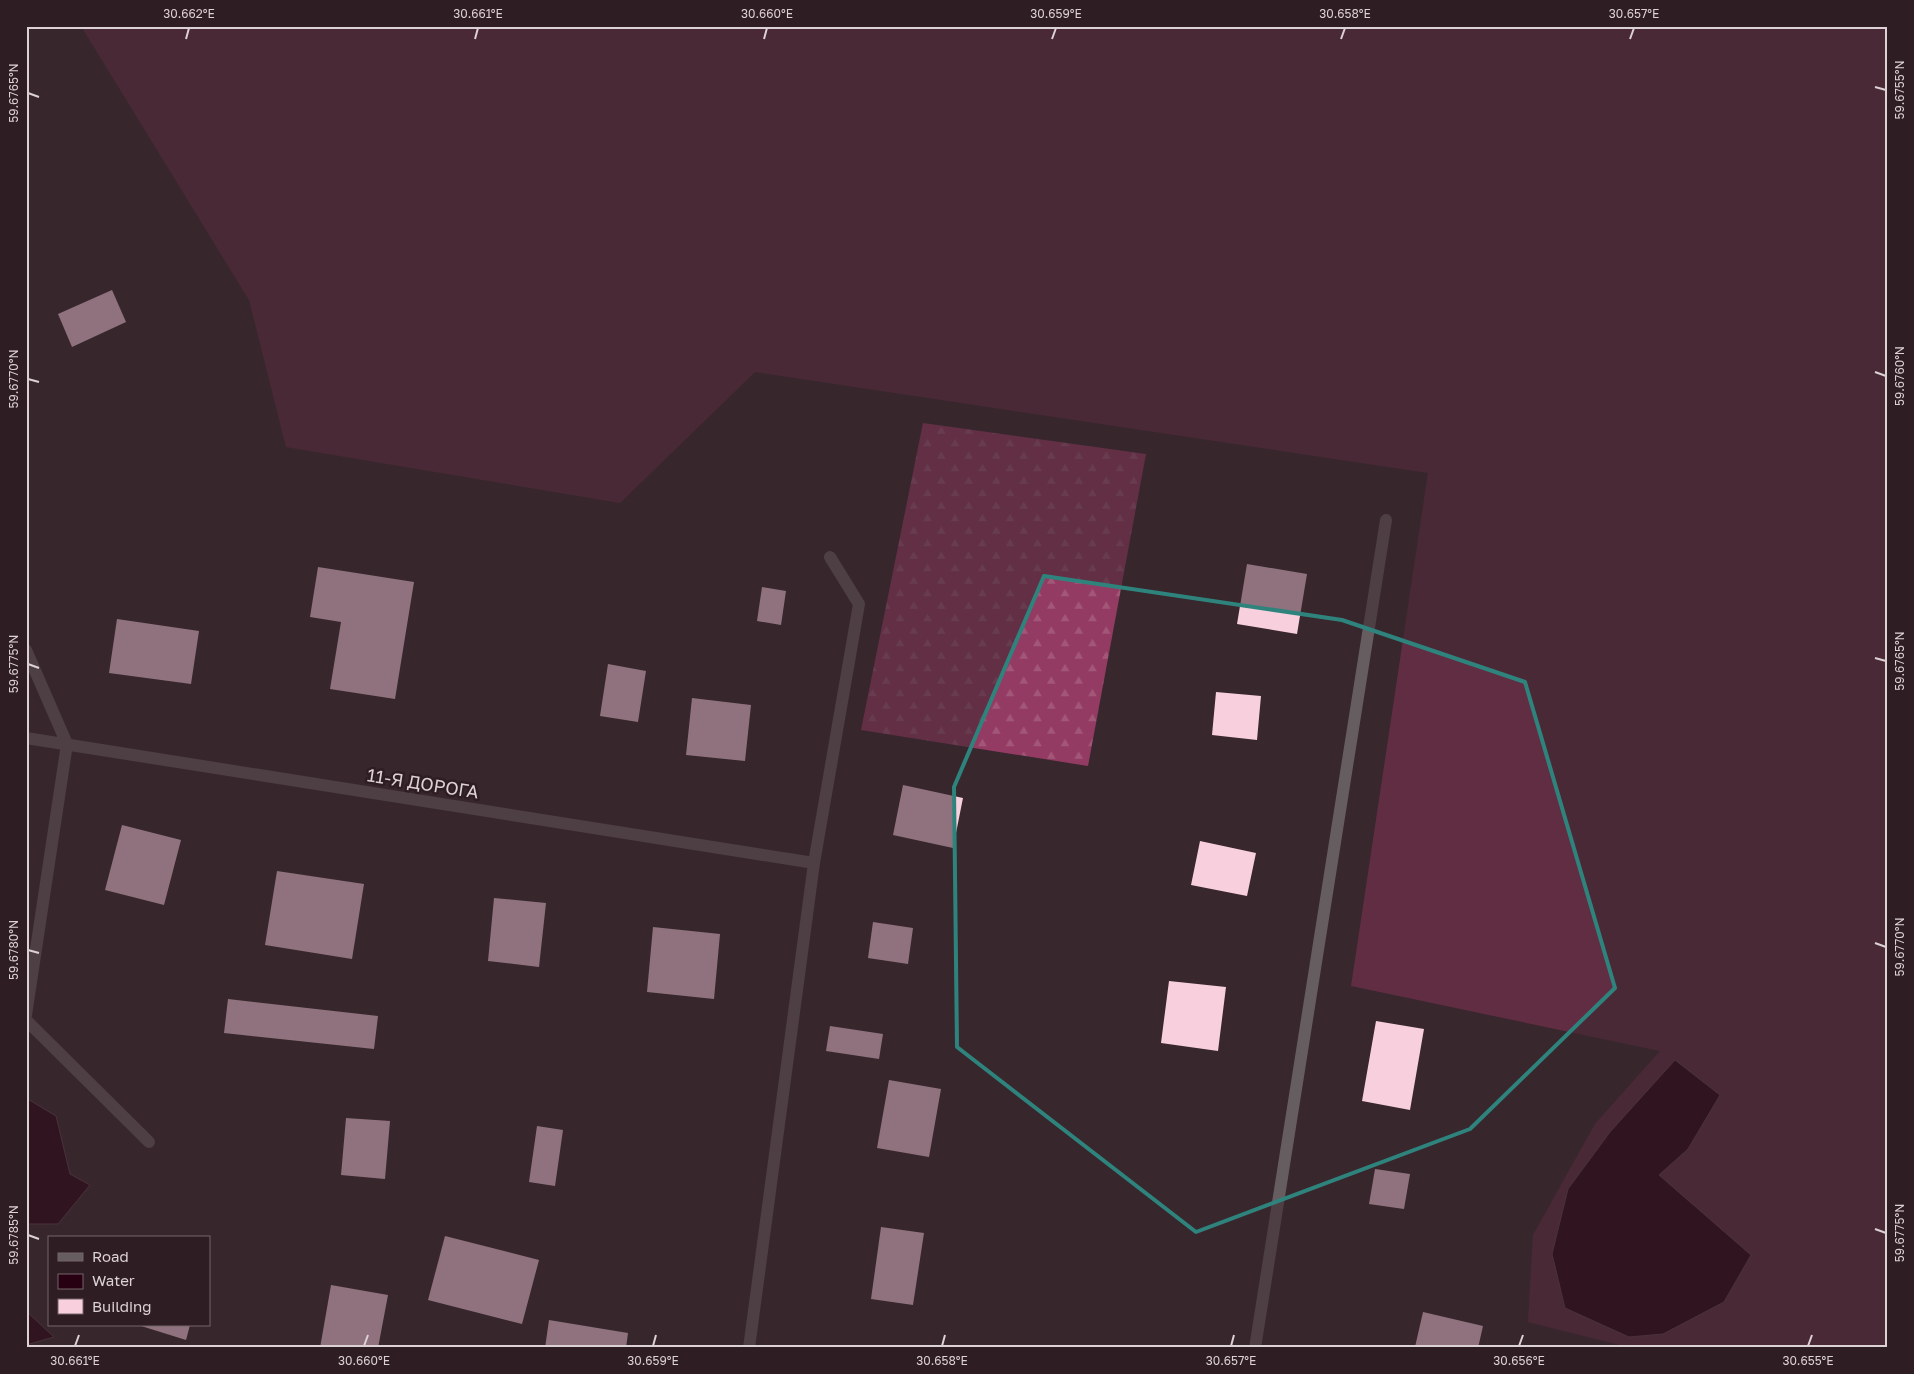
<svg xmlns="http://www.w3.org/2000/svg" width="1914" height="1374" font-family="'Golos Text',sans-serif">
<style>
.grass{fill:#612d43;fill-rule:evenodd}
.forest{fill:url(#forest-firs)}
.water{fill:#270012;stroke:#5d3f4c}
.building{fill:#f8cfdd}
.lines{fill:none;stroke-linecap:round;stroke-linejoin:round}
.lane{stroke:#665d60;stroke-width:12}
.street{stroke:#665d60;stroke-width:12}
.marked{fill:none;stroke:#2e847d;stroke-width:4;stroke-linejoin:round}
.ticks{fill:none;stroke:#dcd1d4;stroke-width:2}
.labels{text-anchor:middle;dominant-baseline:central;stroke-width:5;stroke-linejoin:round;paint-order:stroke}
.street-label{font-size:18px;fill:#dcd1d4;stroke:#2e1d23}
.neatline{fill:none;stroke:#dcd1d4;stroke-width:2}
.ticks-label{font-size:12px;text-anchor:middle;fill:#dcd1d4}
</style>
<defs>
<pattern id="forest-firs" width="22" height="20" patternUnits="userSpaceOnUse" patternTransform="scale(1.25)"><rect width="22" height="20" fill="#943b63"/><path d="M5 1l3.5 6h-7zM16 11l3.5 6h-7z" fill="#a25678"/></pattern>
</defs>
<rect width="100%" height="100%" fill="#38272d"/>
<path class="grass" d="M 81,26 L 1888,26 L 1888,1348 L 1632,1348 L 1528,1322 L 1533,1235 L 1595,1124 L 1660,1051 L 1351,986 L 1428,473 L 755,372 L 620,503 L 286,447 L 249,300 ZM 1610,1132 L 1688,1149 L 1659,1174 Z"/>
<path class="forest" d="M 923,423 L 1146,454 L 1088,766 L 861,730 Z"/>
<path class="water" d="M 1675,1060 L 1720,1095 L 1688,1149 L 1659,1175 L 1751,1255 L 1724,1302 L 1663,1334 L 1629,1337 L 1565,1308 L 1552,1254 L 1568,1189 L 1610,1132 Z
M 26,1098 L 56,1116 L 70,1174 L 90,1185 L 58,1224 L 26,1224 Z
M 26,1311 L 54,1337 L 26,1345 Z"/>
<path class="building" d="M 112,290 L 126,322 L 72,347 L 58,314 Z
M 1247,564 L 1307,574 L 1297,634 L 1237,624 Z
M 318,567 L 414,582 L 395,699 L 330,689 L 341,622 L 310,617 Z
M 762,587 L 786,591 L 781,625 L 757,621 Z
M 117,619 L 199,631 L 191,684 L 109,673 Z
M 608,664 L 646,671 L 638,722 L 600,716 Z
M 1216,692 L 1261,696 L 1257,740 L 1212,735 Z
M 692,698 L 751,705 L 745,761 L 686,755 Z
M 903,785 L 963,798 L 953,848 L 893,835 Z
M 122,825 L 181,840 L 164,905 L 105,890 Z
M 1200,841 L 1256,853 L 1247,896 L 1191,885 Z
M 277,871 L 364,884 L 352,959 L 265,945 Z
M 494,898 L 546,903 L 539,967 L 488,961 Z
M 873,922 L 913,928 L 908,964 L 868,958 Z
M 653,927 L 720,934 L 714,999 L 647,992 Z
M 1169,981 L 1226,987 L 1218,1051 L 1161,1043 Z
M 228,999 L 378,1016 L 374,1049 L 224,1033 Z
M 1376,1021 L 1424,1029 L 1410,1110 L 1362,1101 Z
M 830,1026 L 883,1034 L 879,1059 L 826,1051 Z
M 889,1080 L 941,1089 L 929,1157 L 877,1148 Z
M 346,1118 L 390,1121 L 385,1179 L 341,1175 Z
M 537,1126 L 563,1130 L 555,1186 L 529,1182 Z
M 1375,1169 L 1410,1174 L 1404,1209 L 1369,1204 Z
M 881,1227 L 924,1233 L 913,1305 L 871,1299 Z
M 445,1236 L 539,1260 L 522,1324 L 428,1300 Z
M 331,1285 L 388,1295 L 378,1348 L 320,1348 Z
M 1423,1312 L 1483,1326 L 1478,1348 L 1415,1347 Z
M 549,1320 L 628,1333 L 626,1348 L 545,1348 Z
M 138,1325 L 190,1325 L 186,1340 Z"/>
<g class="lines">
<path class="lane" d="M 814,863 L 859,604 L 830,557
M 26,1015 L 67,744
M 26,1020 L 149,1142"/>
<path class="street" d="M 26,650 L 67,744
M 26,738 L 814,863 L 749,1348
M 1255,1348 L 1386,520"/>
</g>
<path d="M0 0H1914V1374H0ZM 1044,576 L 1342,620 L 1525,682 L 1615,988 L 1470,1129 L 1196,1232 L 957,1047 L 954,787 Z" fill="#38272d" fill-opacity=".55" fill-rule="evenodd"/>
<path class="marked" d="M 1044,576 L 1342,620 L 1525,682 L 1615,988 L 1470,1129 L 1196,1232 L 957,1047 L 954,787 Z"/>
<path class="ticks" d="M 186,39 L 189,28M 475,39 L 478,28M 764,39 L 767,28M 1052,39 L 1056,28M 1341,39 L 1345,28M 1630,39 L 1634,28M 1875,87 L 1886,90M 28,93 L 39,97M 1875,372 L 1886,376M 28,379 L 39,382M 1875,658 L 1886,661M 28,664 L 39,668M 1875,943 L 1886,947M 28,950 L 39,953M 1875,1229 L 1886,1233M 28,1235 L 39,1239M 75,1346 L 79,1335M 364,1346 L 368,1335M 653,1346 L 656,1335M 942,1346 L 945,1335M 1231,1346 L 1234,1335M 1519,1346 L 1523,1335M 1808,1346 L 1812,1335"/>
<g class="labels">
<g class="street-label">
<text transform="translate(423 783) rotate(9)">11-Я ДОРОГА</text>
</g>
</g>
<rect width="1914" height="1374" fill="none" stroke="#2e1d23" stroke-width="55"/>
<rect x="48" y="1236" width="162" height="90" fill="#2e1d23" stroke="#74656a"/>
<rect x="58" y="1253" width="25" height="8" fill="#665d60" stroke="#74656a"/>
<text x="92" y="1262" font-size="15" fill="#dcd1d4">Road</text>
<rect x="58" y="1274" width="25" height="15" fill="#270012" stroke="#74656a"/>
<text x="92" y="1286" font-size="15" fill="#dcd1d4">Water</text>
<rect x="58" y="1299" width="25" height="15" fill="#f8cfdd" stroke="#74656a"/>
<text x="92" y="1312" font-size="15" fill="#dcd1d4">Building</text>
<rect x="28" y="28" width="1858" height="1318" class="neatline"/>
<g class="ticks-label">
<text x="189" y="18">30.662°E</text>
<text x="478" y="18">30.661°E</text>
<text x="767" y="18">30.660°E</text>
<text x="1056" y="18">30.659°E</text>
<text x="1345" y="18">30.658°E</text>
<text x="1634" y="18">30.657°E</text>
<text transform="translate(1900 90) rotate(-90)" y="4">59.6755°N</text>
<text transform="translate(14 93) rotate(-90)" y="4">59.6765°N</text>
<text transform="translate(1900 376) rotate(-90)" y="4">59.6760°N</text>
<text transform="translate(14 379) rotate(-90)" y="4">59.6770°N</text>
<text transform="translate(1900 661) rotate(-90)" y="4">59.6765°N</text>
<text transform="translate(14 664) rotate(-90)" y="4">59.6775°N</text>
<text transform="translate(1900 947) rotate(-90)" y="4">59.6770°N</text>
<text transform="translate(14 950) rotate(-90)" y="4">59.6780°N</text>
<text transform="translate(1900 1233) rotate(-90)" y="4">59.6775°N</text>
<text transform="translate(14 1235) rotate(-90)" y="4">59.6785°N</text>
<text x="75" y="1365">30.661°E</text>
<text x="364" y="1365">30.660°E</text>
<text x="653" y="1365">30.659°E</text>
<text x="942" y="1365">30.658°E</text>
<text x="1231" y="1365">30.657°E</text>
<text x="1519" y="1365">30.656°E</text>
<text x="1808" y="1365">30.655°E</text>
</g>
</svg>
